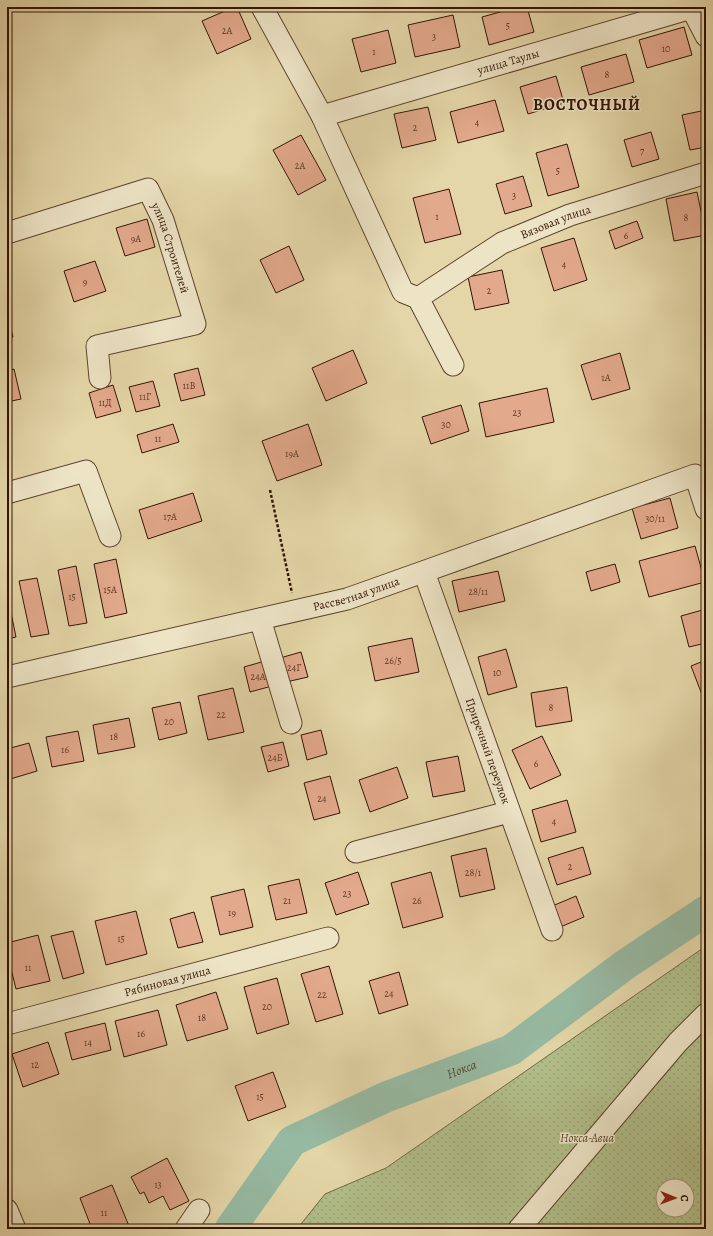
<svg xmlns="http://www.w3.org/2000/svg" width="713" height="1236" font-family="Alegreya,serif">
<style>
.garden{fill:url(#garden-dots);stroke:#726946;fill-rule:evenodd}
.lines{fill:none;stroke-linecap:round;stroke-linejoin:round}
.river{stroke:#97baa3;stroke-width:31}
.building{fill:#e3a98c;stroke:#331404}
.minor-casing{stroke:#5f442d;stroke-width:23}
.path{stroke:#331404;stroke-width:2.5;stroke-dasharray:3 2;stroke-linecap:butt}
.minor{stroke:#ede4c6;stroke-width:21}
.labels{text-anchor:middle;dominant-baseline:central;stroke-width:3;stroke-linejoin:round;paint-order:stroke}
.number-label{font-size:10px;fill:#5f3926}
.street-label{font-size:12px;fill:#331404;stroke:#ede4c6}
.park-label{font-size:12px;font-style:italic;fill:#59472c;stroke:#ede4c6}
.water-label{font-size:13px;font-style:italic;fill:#514634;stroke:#ede4c6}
.district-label{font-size:16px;font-weight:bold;letter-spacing:1px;fill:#331404;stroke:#ede4c6}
</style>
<defs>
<pattern id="garden-dots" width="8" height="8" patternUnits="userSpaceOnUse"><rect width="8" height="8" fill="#b1be89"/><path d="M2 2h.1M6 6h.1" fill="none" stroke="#99a275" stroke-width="1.8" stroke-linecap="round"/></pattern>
</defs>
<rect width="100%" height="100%" fill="#e4d6a8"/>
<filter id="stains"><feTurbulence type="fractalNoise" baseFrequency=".005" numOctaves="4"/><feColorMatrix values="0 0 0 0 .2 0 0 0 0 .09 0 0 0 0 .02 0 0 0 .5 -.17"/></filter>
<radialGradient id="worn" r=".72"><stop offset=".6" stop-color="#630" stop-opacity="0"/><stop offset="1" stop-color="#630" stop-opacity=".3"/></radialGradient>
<path class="garden" d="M 706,946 L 706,1229 L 297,1229 L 325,1194 L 386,1168 ZM 663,1186 L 687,1186 L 687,1210 L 663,1210 Z"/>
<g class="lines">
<path class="river" id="s1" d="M 230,1229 L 292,1141 L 386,1097 L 511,1050 L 626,964 L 706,911"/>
</g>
<path class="building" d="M 234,7 L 237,7 L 251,39 L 217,54 L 202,21 Z
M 518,7 L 527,7 L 534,32 L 489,45 L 482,17 Z
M 453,15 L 460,47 L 415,57 L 408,25 Z
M 684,27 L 692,55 L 647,68 L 639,40 Z
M 388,30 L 396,63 L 361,72 L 352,39 Z
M 626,54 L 634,82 L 589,95 L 581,67 Z
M 556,76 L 564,103 L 528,114 L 520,87 Z
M 495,100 L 504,131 L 458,143 L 450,112 Z
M 428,107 L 436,140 L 402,148 L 394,114 Z
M 706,110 L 706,147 L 690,150 L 682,115 Z
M 651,132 L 659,159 L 632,167 L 624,140 Z
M 301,135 L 326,180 L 298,195 L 273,150 Z
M 567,144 L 579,187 L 548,196 L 536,153 Z
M 523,176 L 532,206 L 505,214 L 496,184 Z
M 449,189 L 461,234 L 425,243 L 413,198 Z
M 697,192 L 706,235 L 674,241 L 666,199 Z
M 147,219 L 155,247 L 125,256 L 116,228 Z
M 637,221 L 643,238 L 615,249 L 609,231 Z
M 574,238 L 587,280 L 554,291 L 541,248 Z
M 289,246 L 304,280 L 276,293 L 260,260 Z
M 95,261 L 106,291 L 74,302 L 64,271 Z
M 502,270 L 509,303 L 475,310 L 468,277 Z
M 7,312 L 13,337 L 7,338 Z
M 706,334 L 706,350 L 702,335 Z
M 353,350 L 367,383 L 326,401 L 312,368 Z
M 620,353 L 630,389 L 592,400 L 581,365 Z
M 198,368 L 205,395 L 181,401 L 174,374 Z
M 14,369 L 21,399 L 7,402 L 7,371 Z
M 153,381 L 160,406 L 136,412 L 129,387 Z
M 113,385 L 121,411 L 96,418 L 89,393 Z
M 547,388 L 554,422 L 486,437 L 479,403 Z
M 461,405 L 469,431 L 431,444 L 422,417 Z
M 173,424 L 179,442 L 142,453 L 137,435 Z
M 308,424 L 322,465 L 277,481 L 262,441 Z
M 193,493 L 202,521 L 148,539 L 139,510 Z
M 670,498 L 678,528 L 641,539 L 632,508 Z
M 695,546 L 705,582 L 649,597 L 639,561 Z
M 116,559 L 127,613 L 105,618 L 94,564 Z
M 615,564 L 620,582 L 591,591 L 586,572 Z
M 76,566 L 87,623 L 69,626 L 58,570 Z
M 498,571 L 505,601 L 459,612 L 452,581 Z
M 37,578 L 49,634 L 31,637 L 19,581 Z
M 7,593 L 16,637 L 7,639 Z
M 706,609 L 706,643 L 689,647 L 681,616 Z
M 412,638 L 419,672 L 375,681 L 368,647 Z
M 506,649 L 517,687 L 488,695 L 478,657 Z
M 301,652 L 308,677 L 286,682 L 280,658 Z
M 706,660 L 706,705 L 691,666 Z
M 265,661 L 272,686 L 250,692 L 244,667 Z
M 567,687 L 572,721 L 536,727 L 531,693 Z
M 233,688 L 244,732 L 208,740 L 198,696 Z
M 180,702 L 187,733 L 159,740 L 152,708 Z
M 129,718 L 135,747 L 98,754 L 93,725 Z
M 321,730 L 327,754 L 307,760 L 301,735 Z
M 78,731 L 84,761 L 52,767 L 46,737 Z
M 542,736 L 561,775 L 530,789 L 512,750 Z
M 283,742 L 289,766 L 268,772 L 261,747 Z
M 29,743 L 37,771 L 7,780 L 7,749 Z
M 458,756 L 465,791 L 433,797 L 426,762 Z
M 397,767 L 408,798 L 370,812 L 359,780 Z
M 330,776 L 340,813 L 314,820 L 304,783 Z
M 567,800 L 576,832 L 541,842 L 532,810 Z
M 583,847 L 591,874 L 557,885 L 548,858 Z
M 486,848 L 495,889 L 460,897 L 451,856 Z
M 358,872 L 369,904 L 336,915 L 325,883 Z
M 431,872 L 443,917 L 403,928 L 391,883 Z
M 299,879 L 307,913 L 276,920 L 268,886 Z
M 244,889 L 253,927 L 220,935 L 211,897 Z
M 576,896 L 584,917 L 558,928 L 550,907 Z
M 136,911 L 147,954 L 106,965 L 95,921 Z
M 194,912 L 203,942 L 178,948 L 170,919 Z
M 73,931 L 84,973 L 63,979 L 51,936 Z
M 38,935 L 50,981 L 16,989 L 7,953 L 7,943 Z
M 329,966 L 343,1014 L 316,1022 L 301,974 Z
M 399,972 L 408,1005 L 379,1014 L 369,981 Z
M 277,978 L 289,1024 L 257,1034 L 244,987 Z
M 216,992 L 228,1029 L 187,1041 L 176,1005 Z
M 158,1010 L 167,1045 L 124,1057 L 115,1021 Z
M 105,1023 L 111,1050 L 72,1060 L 65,1033 Z
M 48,1042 L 59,1074 L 23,1087 L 12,1054 Z
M 273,1072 L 286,1107 L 248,1121 L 235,1086 Z
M 167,1158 L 189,1201 L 170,1210 L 163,1196 L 149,1203 L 144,1192 L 140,1194 L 131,1177 Z
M 112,1185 L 129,1226 L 122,1229 L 92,1229 L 80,1198 Z"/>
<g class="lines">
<defs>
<g id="minor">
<path d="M 262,7 L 322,116 L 403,292 L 418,298 L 453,365"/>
<path d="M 691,7 L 706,36"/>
<path id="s2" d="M 322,116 L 695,7"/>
<path id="s3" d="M 7,233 L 148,189 L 163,220 L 195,324 L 97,346 L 100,378"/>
<path id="s4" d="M 418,298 L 502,243 L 570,215 L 706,173"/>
<path d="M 7,493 L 86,471 L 110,536"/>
<path id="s5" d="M 424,572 L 552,930"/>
<path d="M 260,619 L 291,723"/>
<path id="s6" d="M 7,677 L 347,599 L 695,475 L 706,509"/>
<path d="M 356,852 L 509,812"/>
<path id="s7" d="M 7,1024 L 328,938"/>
<path d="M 7,1210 L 15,1229"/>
<path d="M 186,1229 L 199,1210"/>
<path d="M 519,1229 L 678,1042 L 706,1014"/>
</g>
</defs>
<use href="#minor" class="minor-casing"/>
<path class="path" d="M 270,490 L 292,593"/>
<use href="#minor" class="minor"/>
</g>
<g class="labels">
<g class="number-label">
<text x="508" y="25">5</text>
<text x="227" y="30">2А</text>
<text x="434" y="36">3</text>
<text x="666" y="48">10</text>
<text x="374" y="51">1</text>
<text x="607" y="74">8</text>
<text x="477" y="122">4</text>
<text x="415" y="127">2</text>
<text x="642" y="150">7</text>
<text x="300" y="165">2А</text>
<text x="558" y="170">5</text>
<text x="514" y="195">3</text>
<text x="437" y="216">1</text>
<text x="686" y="217">8</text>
<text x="626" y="235">6</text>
<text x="136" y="238">9А</text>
<text x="564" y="264">4</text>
<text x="85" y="281">9</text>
<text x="489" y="290">2</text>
<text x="606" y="377">1А</text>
<text x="189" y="385">11В</text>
<text x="145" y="396">11Г</text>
<text x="105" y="402">11Д</text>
<text x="517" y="412">23</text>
<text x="446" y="424">30</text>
<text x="158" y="438">11</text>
<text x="292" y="453">19А</text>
<text x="170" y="516">17А</text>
<text x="655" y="518">30/11</text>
<text x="110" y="589">15А</text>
<text x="478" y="591">28/11</text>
<text x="72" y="596">15</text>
<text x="393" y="660">26/5</text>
<text x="294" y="667">24Г</text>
<text x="497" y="672">10</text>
<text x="258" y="676">24А</text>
<text x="551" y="707">8</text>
<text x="221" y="714">22</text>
<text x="169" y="721">20</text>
<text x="114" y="736">18</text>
<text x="65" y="749">16</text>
<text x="275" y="757">24Б</text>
<text x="536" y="763">6</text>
<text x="322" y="798">24</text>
<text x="554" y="821">4</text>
<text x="570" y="866">2</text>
<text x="473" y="872">28/1</text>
<text x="347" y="893">23</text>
<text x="287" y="900">21</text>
<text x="417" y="900">26</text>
<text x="232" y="912">19</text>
<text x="121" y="938">15</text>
<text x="28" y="967">11</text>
<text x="389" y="993">24</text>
<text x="322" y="994">22</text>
<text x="267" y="1006">20</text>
<text x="202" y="1017">18</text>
<text x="141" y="1033">16</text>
<text x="88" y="1042">14</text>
<text x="35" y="1064">12</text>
<text x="260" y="1096">15</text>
<text x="158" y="1184">13</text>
<text x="104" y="1212">11</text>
</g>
<g class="street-label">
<text stroke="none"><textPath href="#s2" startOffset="194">улица Таулы</textPath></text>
<text stroke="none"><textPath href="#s4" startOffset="158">Вязовая улица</textPath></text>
<text stroke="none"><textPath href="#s3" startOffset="211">улица Строителей</textPath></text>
<text stroke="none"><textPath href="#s6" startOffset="359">Рассветная улица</textPath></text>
<text stroke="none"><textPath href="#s5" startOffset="190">Приречный переулок</textPath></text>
<text stroke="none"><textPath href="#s7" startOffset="166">Рябиновая улица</textPath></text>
</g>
<g class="park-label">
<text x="587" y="1138">Нокса-Авиа</text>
</g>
<g class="water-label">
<text stroke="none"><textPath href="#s1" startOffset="292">Нокса</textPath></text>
</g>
<g class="district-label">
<text x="587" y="105">ВОСТОЧНЫЙ</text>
</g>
</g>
<rect width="713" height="1236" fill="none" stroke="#e4d6a8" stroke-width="24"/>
<rect x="8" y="8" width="697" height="1220" fill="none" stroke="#331404" stroke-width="2"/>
<rect x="12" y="12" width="689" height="1212" fill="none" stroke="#331404"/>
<g transform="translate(675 1198) rotate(91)"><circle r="19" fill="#ede4c6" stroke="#a39178"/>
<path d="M0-3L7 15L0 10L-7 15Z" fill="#8f2418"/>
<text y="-6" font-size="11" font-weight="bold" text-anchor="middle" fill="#331404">С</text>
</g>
<rect width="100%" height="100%" filter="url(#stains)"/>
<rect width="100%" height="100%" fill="url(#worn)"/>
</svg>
